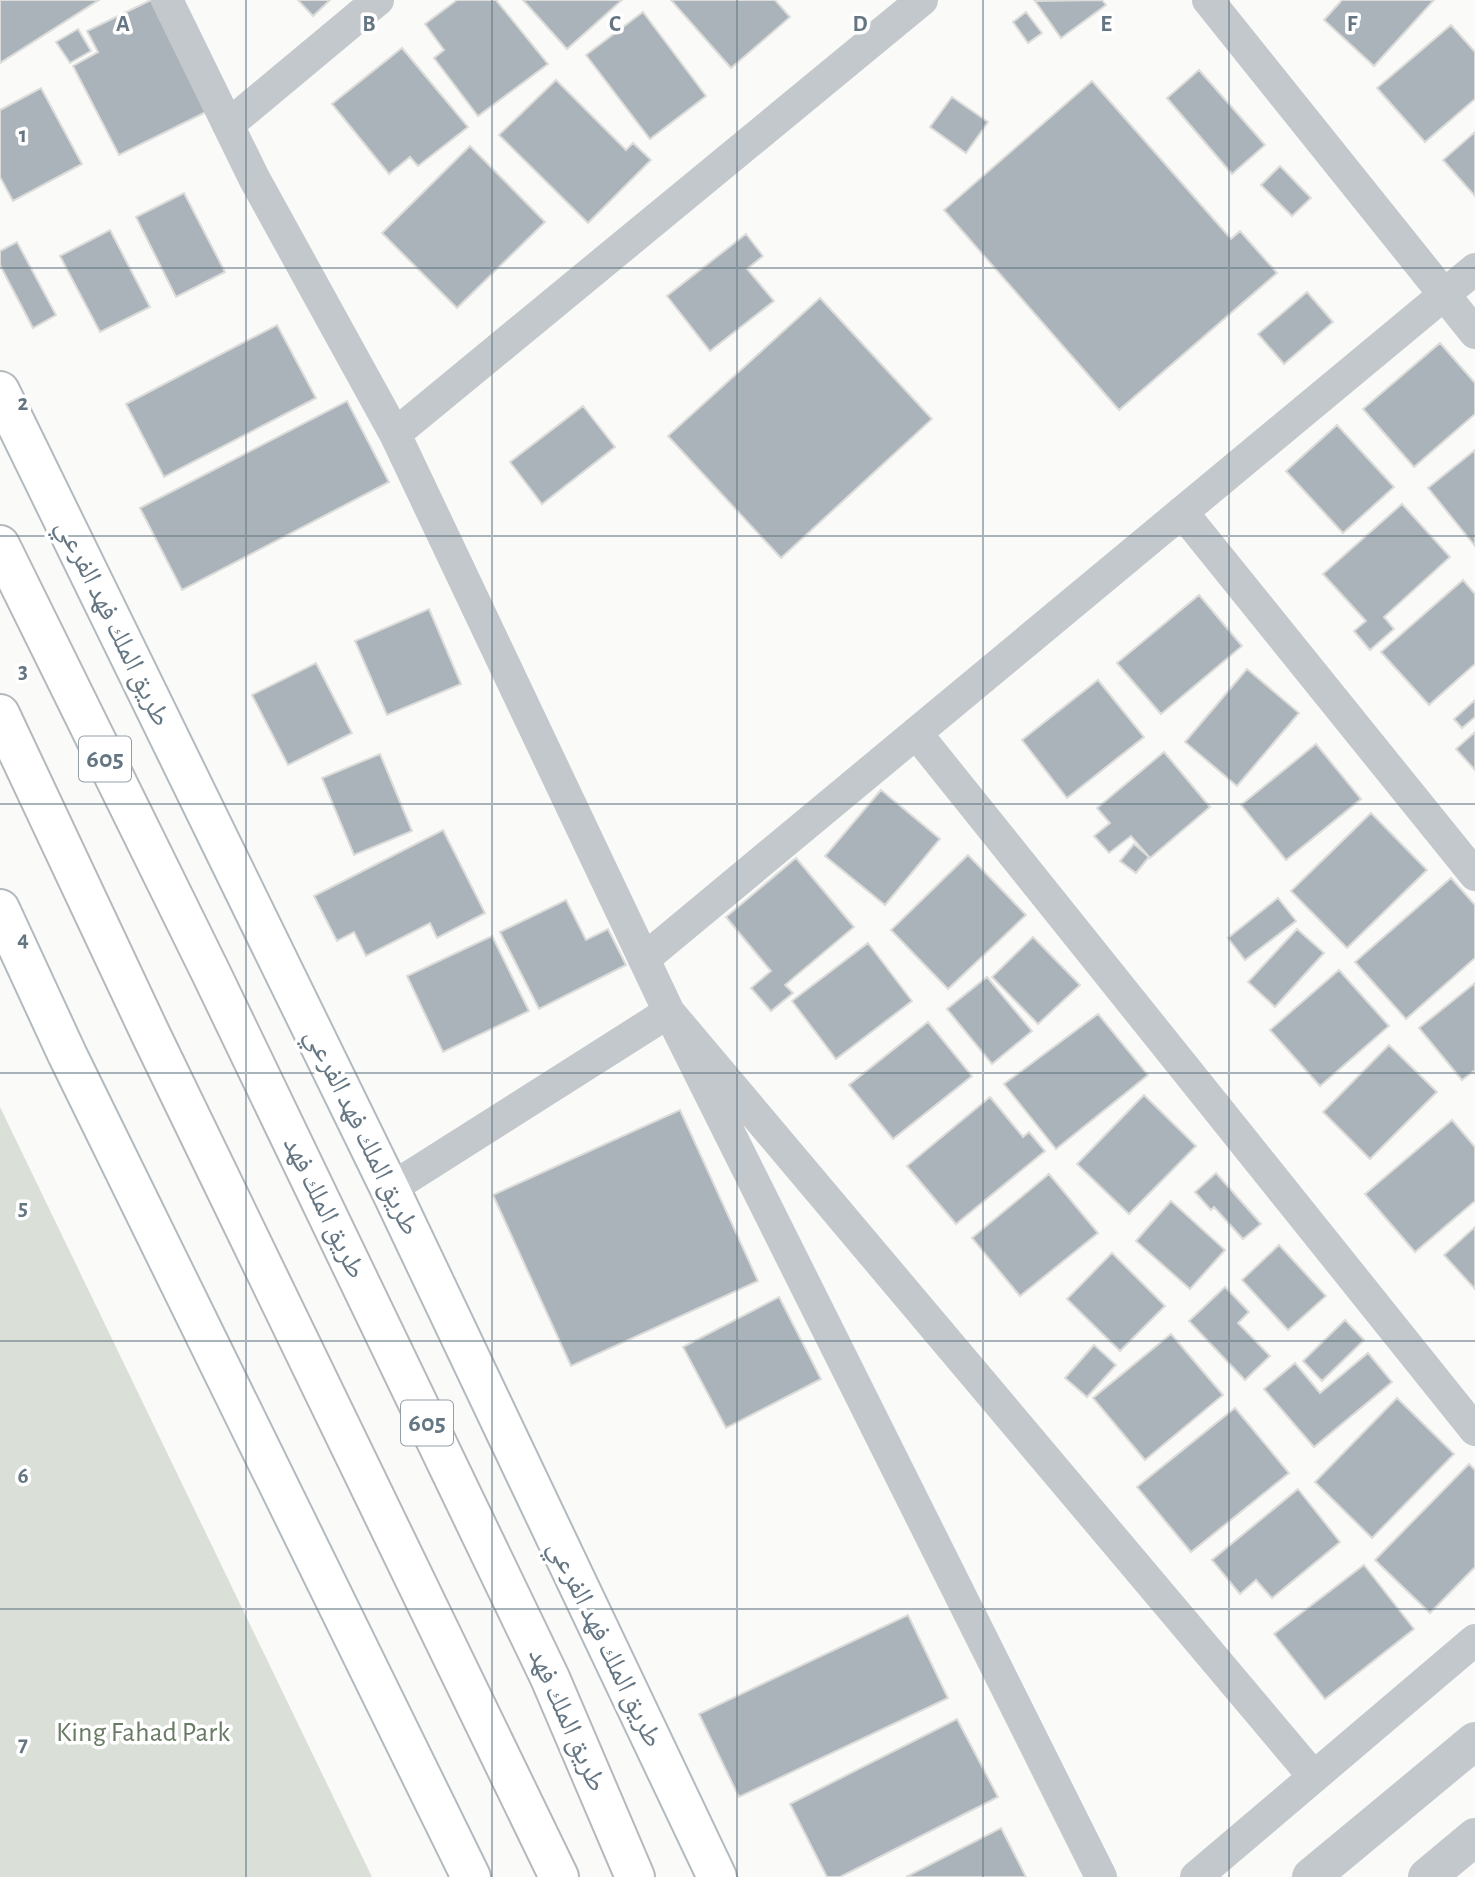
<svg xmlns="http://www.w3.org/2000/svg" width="1475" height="1877" font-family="'Alegreya Sans','Noto Naskh Arabic',sans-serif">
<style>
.green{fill:#dadfd7}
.building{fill:#aab3b9;stroke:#dcdcda;stroke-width:2}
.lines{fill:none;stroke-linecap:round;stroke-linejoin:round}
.secondary-casing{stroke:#b3babf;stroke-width:42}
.motorway-casing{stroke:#b4b9bd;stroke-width:42}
.minor{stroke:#c3c8cc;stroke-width:32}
.tertiary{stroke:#c3c8cc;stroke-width:38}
.secondary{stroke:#fff;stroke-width:38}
.motorway{stroke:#fff;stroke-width:38}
.grid{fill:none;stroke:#657683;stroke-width:2;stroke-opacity:0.55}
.labels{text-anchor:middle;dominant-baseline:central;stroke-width:7;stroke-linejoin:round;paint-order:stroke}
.shield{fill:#fff;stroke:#939fa8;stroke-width:2}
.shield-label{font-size:26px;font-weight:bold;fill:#657683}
.street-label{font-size:28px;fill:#657683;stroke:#fff}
.park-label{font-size:28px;fill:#687a64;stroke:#fff}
.grid-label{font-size:23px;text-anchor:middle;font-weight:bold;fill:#657683;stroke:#fff;stroke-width:7;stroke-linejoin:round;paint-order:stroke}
</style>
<rect width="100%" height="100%" fill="#fafaf8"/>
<path class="green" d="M 0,1107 L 372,1877 L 0,1877 Z"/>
<path class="building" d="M 0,0 L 99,0 L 0,63 Z
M 151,0 L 208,111 L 119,155 L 73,66 L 98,52 L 87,31 Z
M 298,0 L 330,0 L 313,16 Z
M 457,0 L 496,0 L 548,64 L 478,116 L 434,58 L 444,50 L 425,24 Z
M 523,0 L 622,0 L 567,49 Z
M 671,0 L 775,0 L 790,17 L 731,68 Z
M 1102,0 L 1106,5 L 1061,38 L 1035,1 Z
M 1342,0 L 1434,0 L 1374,66 L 1324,20 Z
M 643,12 L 706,96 L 650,139 L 586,55 Z
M 1026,12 L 1042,33 L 1028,43 L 1013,22 Z
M 1451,25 L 1475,52 L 1475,99 L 1425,142 L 1377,88 Z
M 78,29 L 91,51 L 70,63 L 56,42 Z
M 402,48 L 468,127 L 418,166 L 410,157 L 389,174 L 332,104 Z
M 1199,70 L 1265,145 L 1232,174 L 1167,98 Z
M 556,80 L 626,150 L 633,143 L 651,160 L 588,223 L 499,135 Z
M 1092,81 L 1231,239 L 1240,231 L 1277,273 L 1119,410 L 944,210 Z
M 41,88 L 82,164 L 13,201 L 0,177 L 0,110 Z
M 952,97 L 988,122 L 966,153 L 930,127 Z
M 1475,132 L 1475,196 L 1443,160 Z
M 470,146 L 545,222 L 457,308 L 382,233 Z
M 1280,166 L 1311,198 L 1292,216 L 1261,185 Z
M 184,193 L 225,272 L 176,297 L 136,217 Z
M 110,230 L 150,307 L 100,332 L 60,256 Z
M 746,234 L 763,256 L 747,269 L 774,301 L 710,351 L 667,296 Z
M 17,242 L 56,315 L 33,328 L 0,265 L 0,251 Z
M 1307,292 L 1333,322 L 1284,364 L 1258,334 Z
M 820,298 L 932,419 L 781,558 L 668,436 Z
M 277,325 L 316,398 L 164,477 L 126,404 Z
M 1440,343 L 1475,383 L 1475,414 L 1414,467 L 1363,409 Z
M 347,401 L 389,482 L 182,590 L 140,508 Z
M 583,406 L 615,447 L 542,504 L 510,462 Z
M 1337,425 L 1394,487 L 1343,533 L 1286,471 Z
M 1475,450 L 1475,546 L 1428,488 Z
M 1402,504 L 1450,557 L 1384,617 L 1394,629 L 1370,650 L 1354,631 L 1366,621 L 1323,574 Z
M 1463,580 L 1475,594 L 1475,664 L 1429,705 L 1381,652 Z
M 1199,595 L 1242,646 L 1161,714 L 1117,663 Z
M 429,609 L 461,684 L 387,715 L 355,641 Z
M 316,663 L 352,733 L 288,765 L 252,695 Z
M 1247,669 L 1299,713 L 1237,786 L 1185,742 Z
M 1098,680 L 1144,737 L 1067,798 L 1022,740 Z
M 1475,700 L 1475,717 L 1462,728 L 1454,719 Z
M 1475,732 L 1475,770 L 1456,749 Z
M 1316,744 L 1361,799 L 1286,860 L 1241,805 Z
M 1164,752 L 1210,807 L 1150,858 L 1131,836 L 1109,853 L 1094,836 L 1110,823 L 1097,808 Z
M 380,754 L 412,831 L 354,855 L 322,778 Z
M 881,790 L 940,839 L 885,905 L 825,856 Z
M 1371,813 L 1427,870 L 1347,948 L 1291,891 Z
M 443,830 L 485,913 L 437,938 L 430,923 L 366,956 L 354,932 L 337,941 L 314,896 Z
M 1134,844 L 1149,857 L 1136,873 L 1120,861 Z
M 968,855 L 1026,915 L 948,989 L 891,930 Z
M 796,858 L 854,927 L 785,985 L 793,993 L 771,1011 L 751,988 L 771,971 L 726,917 Z
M 1451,878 L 1475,905 L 1475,958 L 1406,1019 L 1355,962 Z
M 1278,898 L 1296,921 L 1245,960 L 1228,938 Z
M 566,900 L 586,940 L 608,929 L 626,965 L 539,1009 L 500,932 Z
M 1297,929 L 1324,953 L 1275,1007 L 1248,982 Z
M 492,936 L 529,1011 L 443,1052 L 407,976 Z
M 1033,937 L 1080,985 L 1038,1024 L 992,977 Z
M 868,943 L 912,1001 L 836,1059 L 792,1001 Z
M 1339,970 L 1389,1026 L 1320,1086 L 1270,1030 Z
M 987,977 L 1032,1031 L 992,1064 L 947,1009 Z
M 1475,983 L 1475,1070 L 1462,1080 L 1419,1028 Z
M 1098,1014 L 1148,1075 L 1056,1149 L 1004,1084 Z
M 928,1022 L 972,1076 L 893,1139 L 849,1085 Z
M 1389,1045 L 1437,1092 L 1370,1159 L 1323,1112 Z
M 1144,1095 L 1196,1146 L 1129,1214 L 1077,1164 Z
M 990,1097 L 1023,1137 L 1029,1132 L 1045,1151 L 956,1224 L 907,1166 Z
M 680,1110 L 758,1281 L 571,1366 L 493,1195 Z
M 1452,1120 L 1475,1147 L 1475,1201 L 1415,1252 L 1365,1194 Z
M 1216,1173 L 1261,1224 L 1243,1239 L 1214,1207 L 1211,1210 L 1195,1192 Z
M 1049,1174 L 1098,1233 L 1020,1296 L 972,1238 Z
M 1171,1201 L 1225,1250 L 1190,1289 L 1136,1241 Z
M 1475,1227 L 1475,1289 L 1444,1255 Z
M 1279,1245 L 1326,1296 L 1288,1330 L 1242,1280 Z
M 1112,1253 L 1165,1306 L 1120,1351 L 1067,1299 Z
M 1225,1287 L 1249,1312 L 1238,1323 L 1270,1356 L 1245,1380 L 1189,1321 Z
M 779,1297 L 821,1379 L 726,1428 L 683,1347 Z
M 1345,1320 L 1364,1340 L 1322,1381 L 1303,1361 Z
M 1171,1334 L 1223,1395 L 1145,1460 L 1093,1398 Z
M 1094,1345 L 1116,1365 L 1087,1397 L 1065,1378 Z
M 1368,1353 L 1392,1382 L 1314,1447 L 1264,1389 L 1295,1363 L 1320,1393 Z
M 1397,1398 L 1454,1454 L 1372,1538 L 1315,1482 Z
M 1235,1408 L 1289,1473 L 1191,1552 L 1137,1487 Z
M 1469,1464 L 1475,1470 L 1475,1567 L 1430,1613 L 1375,1560 Z
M 1298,1489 L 1340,1542 L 1272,1598 L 1256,1580 L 1240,1594 L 1212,1560 Z
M 1364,1565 L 1414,1629 L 1325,1699 L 1274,1634 Z
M 908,1615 L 948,1698 L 739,1797 L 699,1714 Z
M 957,1719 L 998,1797 L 840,1877 L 827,1877 L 790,1804 Z
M 1001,1828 L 1026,1877 L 906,1877 Z"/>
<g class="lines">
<defs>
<path id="secondary" d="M 0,391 L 390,1189 L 717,1877
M 0,909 L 67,1054 L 471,1877"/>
<path id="motorway" d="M 0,545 L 211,973 L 550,1678 L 635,1877
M 0,714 L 151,1035 L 559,1877"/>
</defs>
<use href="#secondary" class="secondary-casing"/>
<use href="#motorway" class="motorway-casing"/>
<path class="minor" d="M 167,0 L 254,178 L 395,434 L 669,1012 L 1101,1877
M 1208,0 L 1475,333
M 228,125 L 378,0
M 395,434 L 922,0
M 1182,512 L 1475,875
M 916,733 L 1475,1430
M 644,959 L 1475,269
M 390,1189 L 669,1012 L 1314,1777
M 1196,1877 L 1475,1640"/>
<path class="tertiary" d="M 1311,1877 L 1475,1741
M 1427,1877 L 1475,1837"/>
<use href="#secondary" class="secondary"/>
<use href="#motorway" class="motorway"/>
</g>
<path class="grid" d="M 246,0 L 246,1877M 492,0 L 492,1877M 737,0 L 737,1877M 983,0 L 983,1877M 1229,0 L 1229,1877M 0,268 L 1475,268M 0,536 L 1475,536M 0,804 L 1475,804M 0,1073 L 1475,1073M 0,1341 L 1475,1341M 0,1609 L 1475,1609"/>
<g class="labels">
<g class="shield">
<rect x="79" y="736.5" width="52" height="45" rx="5"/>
<rect x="401" y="1400.5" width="52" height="45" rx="5"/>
</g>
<g class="shield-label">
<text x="105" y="759">605</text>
<text x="427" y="1423">605</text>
</g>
<g class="street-label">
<text transform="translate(113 623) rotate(64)">طريق الملك فهد الفرعي</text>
<text transform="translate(362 1132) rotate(64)">طريق الملك فهد الفرعي</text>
<text transform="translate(324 1208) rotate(64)">طريق الملك فهد</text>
<text transform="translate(605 1644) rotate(64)">طريق الملك فهد الفرعي</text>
<text transform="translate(567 1720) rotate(66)">طريق الملك فهد</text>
</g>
<g class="park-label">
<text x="143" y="1733">King Fahad Park</text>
</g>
</g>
<g class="grid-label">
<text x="123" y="31">A</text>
<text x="369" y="31">B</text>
<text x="615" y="31">C</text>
<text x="860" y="31">D</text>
<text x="1106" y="31">E</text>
<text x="1352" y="31">F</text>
<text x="23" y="142">1</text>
<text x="23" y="410">2</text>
<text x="23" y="678">3</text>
<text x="23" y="946">4</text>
<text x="23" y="1215">5</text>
<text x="23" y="1483">6</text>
<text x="23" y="1751">7</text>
</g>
</svg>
